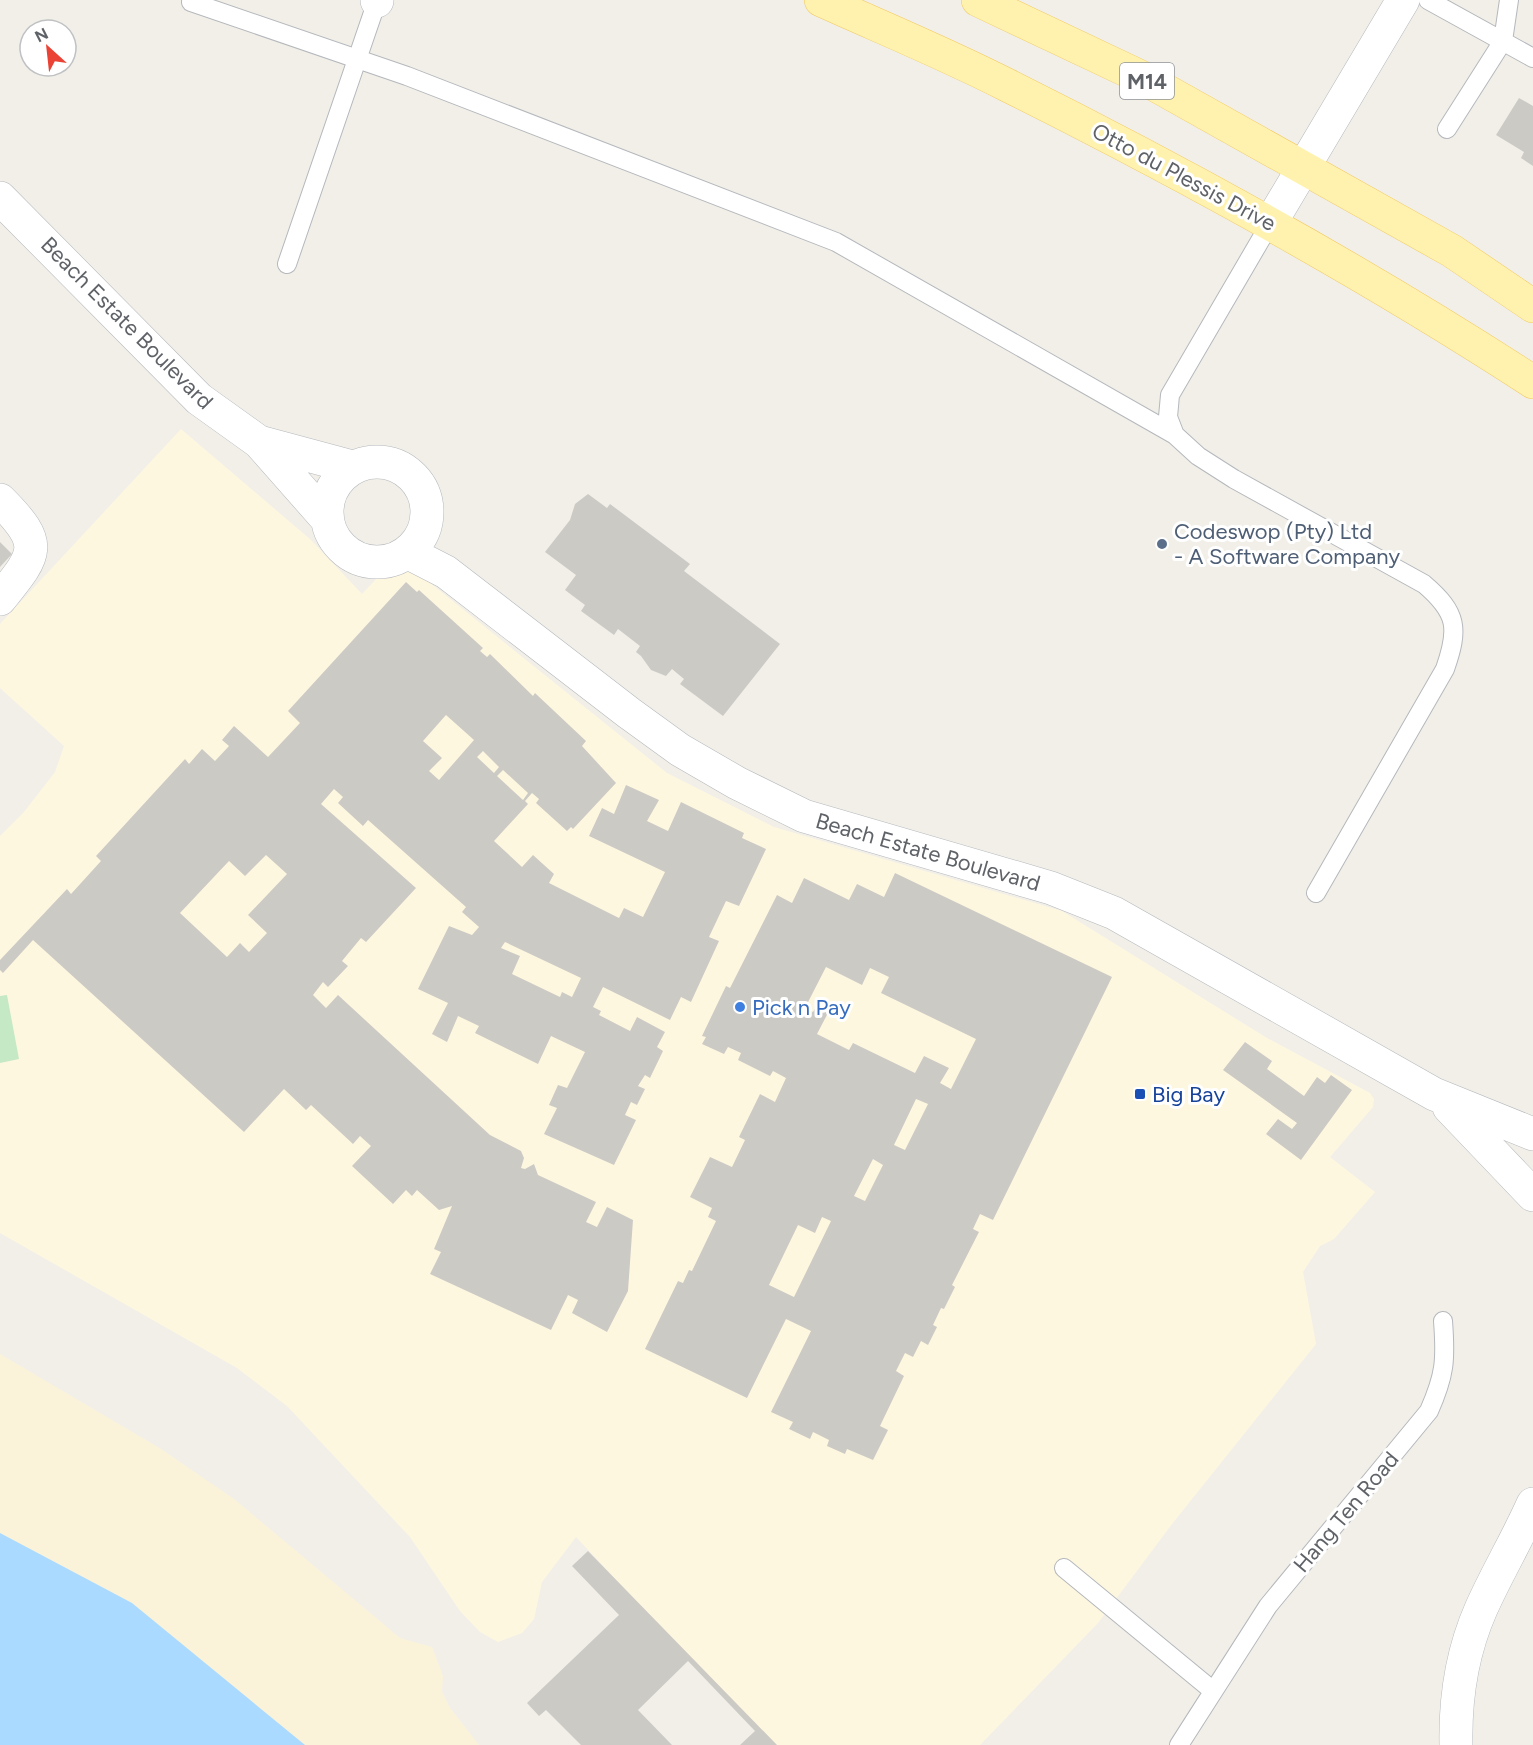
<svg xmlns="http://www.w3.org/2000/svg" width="1533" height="1745" font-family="Figtree,sans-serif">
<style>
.commercial{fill:#fef7e0}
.green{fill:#c5e8c5}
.sand{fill:#fbf3d9}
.water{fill:#aadaff}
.building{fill:#cccac5;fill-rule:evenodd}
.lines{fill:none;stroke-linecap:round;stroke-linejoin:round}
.service-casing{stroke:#b5b8bc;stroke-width:20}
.minor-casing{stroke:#b5b8bc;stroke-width:34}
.tertiary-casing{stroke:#b5b8bc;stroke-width:34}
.primary-casing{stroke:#f2c960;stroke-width:34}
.service{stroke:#fff;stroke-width:18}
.minor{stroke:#fff;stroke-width:33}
.tertiary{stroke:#fff;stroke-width:33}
.primary{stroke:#fff2af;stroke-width:33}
.service-dot{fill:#5c6f8a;stroke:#fff;stroke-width:2}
.shop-dot{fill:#3f7fe0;stroke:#fff;stroke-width:2}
.transit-dot{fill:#1a4fb4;stroke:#fff;stroke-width:2}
.labels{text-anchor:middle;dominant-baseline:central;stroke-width:6;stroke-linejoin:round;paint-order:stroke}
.shield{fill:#fff;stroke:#8f9295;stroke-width:1.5}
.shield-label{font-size:21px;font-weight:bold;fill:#5f6368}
.street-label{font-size:22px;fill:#5f6368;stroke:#fff}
.service-label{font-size:22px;fill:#4e5e75;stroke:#fff;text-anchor:start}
.shop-label{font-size:22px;fill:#366cbe;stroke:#fff;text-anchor:start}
.transit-label{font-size:22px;fill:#164399;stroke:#fff;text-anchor:start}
</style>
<rect width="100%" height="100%" fill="#f1efe8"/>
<path class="commercial" d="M 181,429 L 311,540 L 362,594 L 379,576 L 396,571 L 410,571 L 419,574 L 667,773 L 774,827 L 1062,911 L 1267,1038 L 1370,1093 L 1374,1099 L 1373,1107 L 1330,1157 L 1375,1192 L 1334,1239 L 1320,1246 L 1303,1272 L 1316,1344 L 1172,1524 L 1098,1623 L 980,1745 L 771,1745 L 576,1537 L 542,1582 L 534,1619 L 522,1633 L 498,1642 L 480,1632 L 460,1611 L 410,1537 L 287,1406 L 237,1368 L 0,1233 L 0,836 L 24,812 L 55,772 L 64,746 L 0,688 L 0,624 Z"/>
<path class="green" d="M 7,995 L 19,1059 L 0,1063 L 0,996 Z"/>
<path class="sand" d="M 0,1354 L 161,1449 L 234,1499 L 400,1638 L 432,1647 L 443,1676 L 442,1692 L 450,1708 L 479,1745 L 142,1745 L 0,1641 Z"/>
<path class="water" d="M 0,1533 L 132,1603 L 305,1745 L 0,1745 Z"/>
<path class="building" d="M 1519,98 L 1533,106 L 1533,166 L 1521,158 L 1524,152 L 1496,135 Z
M 588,494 L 607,508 L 610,504 L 690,564 L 684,571 L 780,644 L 723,716 L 680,684 L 684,679 L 672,669 L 666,676 L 651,670 L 641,656 L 636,652 L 640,646 L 618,629 L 614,635 L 581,611 L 585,605 L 565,590 L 576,575 L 545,552 L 570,520 L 575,504 Z
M 0,542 L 12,554 L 0,567 Z
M 406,582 L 417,592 L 419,590 L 483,648 L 480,651 L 487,657 L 490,654 L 533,696 L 535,693 L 586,741 L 582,746 L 616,783 L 573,829 L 571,827 L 567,831 L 536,803 L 539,799 L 532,793 L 525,801 L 528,804 L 494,841 L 522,867 L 533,855 L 554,874 L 549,883 L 619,918 L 624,908 L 643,917 L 665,872 L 589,836 L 602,808 L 614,814 L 626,785 L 659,800 L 647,821 L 668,831 L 681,802 L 744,833 L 742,838 L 766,849 L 739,906 L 726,901 L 709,937 L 719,941 L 691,1002 L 681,997 L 670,1020 L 603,987 L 593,1007 L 601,1011 L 599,1015 L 630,1031 L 637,1017 L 665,1032 L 657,1047 L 663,1051 L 650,1078 L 645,1075 L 638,1086 L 645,1089 L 637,1105 L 631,1102 L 625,1115 L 636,1120 L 614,1165 L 544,1134 L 557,1108 L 549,1105 L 558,1085 L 567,1088 L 585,1052 L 551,1036 L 538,1064 L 475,1033 L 479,1026 L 458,1016 L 447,1042 L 432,1034 L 448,1003 L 418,989 L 449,926 L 472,935 L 479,927 L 462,912 L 466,907 L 368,820 L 363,826 L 338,803 L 343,797 L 334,789 L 321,804 L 416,888 L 366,942 L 361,938 L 342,961 L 348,966 L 328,987 L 323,982 L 313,995 L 326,1008 L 338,995 L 490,1135 L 521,1151 L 524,1158 L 521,1168 L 525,1169 L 534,1164 L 538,1175 L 596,1202 L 586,1222 L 597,1227 L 607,1207 L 633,1220 L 628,1291 L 607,1332 L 572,1313 L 578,1300 L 568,1295 L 551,1330 L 430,1274 L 441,1252 L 434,1249 L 452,1206 L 439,1210 L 417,1190 L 412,1196 L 406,1190 L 393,1204 L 352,1166 L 371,1146 L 360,1136 L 353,1144 L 311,1105 L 306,1110 L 284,1089 L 244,1132 L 33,940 L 3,973 L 0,970 L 0,960 L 67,889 L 71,894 L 101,861 L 96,856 L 185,759 L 189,764 L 202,749 L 215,761 L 229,746 L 222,740 L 234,726 L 268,757 L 300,723 L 288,711 ZM 446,715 L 474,740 L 439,780 L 429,771 L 442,758 L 423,741 ZM 483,751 L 499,767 L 494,773 L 477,757 ZM 503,770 L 528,793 L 523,800 L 497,776 ZM 266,855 L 287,874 L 248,915 L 267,933 L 249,952 L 240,943 L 227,957 L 180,913 L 229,861 L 245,876 ZM 505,942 L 581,978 L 572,997 L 562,992 L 560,997 L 512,974 L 520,956 L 501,948 Z
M 895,873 L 1112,977 L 993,1220 L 980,1214 L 973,1229 L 979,1232 L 952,1285 L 955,1287 L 944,1309 L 941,1308 L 933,1325 L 937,1327 L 928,1345 L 921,1341 L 913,1357 L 905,1353 L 896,1371 L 904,1376 L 880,1426 L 888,1430 L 873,1460 L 847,1449 L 845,1454 L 827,1446 L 829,1440 L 813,1432 L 810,1439 L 789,1429 L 793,1422 L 771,1412 L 811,1331 L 786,1319 L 747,1398 L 645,1349 L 678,1281 L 683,1283 L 689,1270 L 692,1271 L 716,1221 L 708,1217 L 712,1208 L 690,1197 L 710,1157 L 732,1167 L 745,1140 L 739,1137 L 760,1094 L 775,1102 L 786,1078 L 773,1071 L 770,1076 L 738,1060 L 741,1053 L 728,1047 L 724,1054 L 702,1044 L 706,1037 L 702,1036 L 726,986 L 730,988 L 777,895 L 792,903 L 804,878 L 849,900 L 857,884 L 884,897 ZM 826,967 L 862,985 L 870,968 L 889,977 L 881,993 L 976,1039 L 951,1089 L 940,1083 L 949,1068 L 924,1056 L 915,1073 L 853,1043 L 849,1050 L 817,1034 L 829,1011 L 817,1005 L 813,1012 L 805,1008 ZM 916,1099 L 928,1104 L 905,1150 L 894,1145 ZM 873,1159 L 883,1165 L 865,1201 L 854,1196 ZM 822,1217 L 831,1221 L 794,1297 L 769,1285 L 798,1225 L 815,1233 Z
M 1245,1042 L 1272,1061 L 1267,1069 L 1304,1096 L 1317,1077 L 1325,1083 L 1331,1075 L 1352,1090 L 1301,1160 L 1266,1134 L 1278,1119 L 1292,1129 L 1297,1123 L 1223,1070 Z
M 588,1551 L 777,1745 L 740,1745 L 755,1731 L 688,1661 L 638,1710 L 672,1745 L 581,1745 L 546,1710 L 539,1716 L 527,1703 L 619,1615 L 572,1566 Z"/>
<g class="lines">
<defs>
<path id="service" d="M 1428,0 L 1533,58
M 191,2 L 407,76 L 836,242 L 1175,435
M 1447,129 L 1503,41 L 1509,0
M 1271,222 L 1170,395 L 1168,417 L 1175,435 L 1198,456 L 1234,479 L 1424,584 C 1458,613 1459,629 1445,669 L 1316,893
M 287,264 L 377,1
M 1064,1568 L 1212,1690
M 1179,1745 L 1268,1606 L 1429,1411 C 1445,1375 1446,1360 1443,1321"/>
<path id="minor" d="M 377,1 L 377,0
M 0,198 L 199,399 L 259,442 L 326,518
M 1271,222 L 1403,0
M 259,442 L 352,467
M327 512a50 50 0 1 1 100 0a50 50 0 1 1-100 0Z
M 0,500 C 45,545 37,553 0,599
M 407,552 L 446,572 L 629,713 L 680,750 L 737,783 L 804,816 L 1051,888 L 1114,913 L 1434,1094 L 1533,1134
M 1449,1107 L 1533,1195"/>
<path id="tertiary" d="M 1456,1745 C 1455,1698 1462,1652 1481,1609 C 1497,1573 1517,1540 1533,1504"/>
<path id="primary" d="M 821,0 C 883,28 946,54 1007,85 C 1187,175 1364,272 1533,382
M 978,0 L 1143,78 L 1452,251 L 1533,306"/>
</defs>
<use href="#service" class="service-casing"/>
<use href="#minor" class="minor-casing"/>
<use href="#tertiary" class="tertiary-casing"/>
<use href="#primary" class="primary-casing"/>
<use href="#service" class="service"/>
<use href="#minor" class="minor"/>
<use href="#tertiary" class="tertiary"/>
<use href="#primary" class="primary"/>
</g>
<circle class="service-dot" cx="1162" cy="544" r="6"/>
<circle class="shop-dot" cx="740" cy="1007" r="6"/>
<rect class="transit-dot" x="1134" y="1088" width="12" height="12" rx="3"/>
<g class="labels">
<rect class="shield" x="1120" y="63" width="54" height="36" rx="4.5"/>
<g class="shield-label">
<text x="1147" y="81">M14</text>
</g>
<g class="street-label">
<text transform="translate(1184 177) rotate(28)">Otto du Plessis Drive</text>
<text transform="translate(127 323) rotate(45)">Beach Estate Boulevard</text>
<text transform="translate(928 852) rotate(16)">Beach Estate Boulevard</text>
<text transform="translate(1346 1512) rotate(-50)">Hang Ten Road</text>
</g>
<g class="service-label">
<text x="1174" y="531">Codeswop (Pty) Ltd<tspan x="1174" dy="25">- A Software Company</tspan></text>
</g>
<g class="shop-label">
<text x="752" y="1007">Pick n Pay</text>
</g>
<g class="transit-label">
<text x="1152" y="1094">Big Bay</text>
</g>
</g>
<g transform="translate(48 48) rotate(333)"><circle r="28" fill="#ffffff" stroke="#bfc1c3" stroke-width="1.5"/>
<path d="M0-4.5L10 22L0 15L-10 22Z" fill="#ea4335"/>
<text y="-9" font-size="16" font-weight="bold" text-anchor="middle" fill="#5f6368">N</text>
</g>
</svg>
